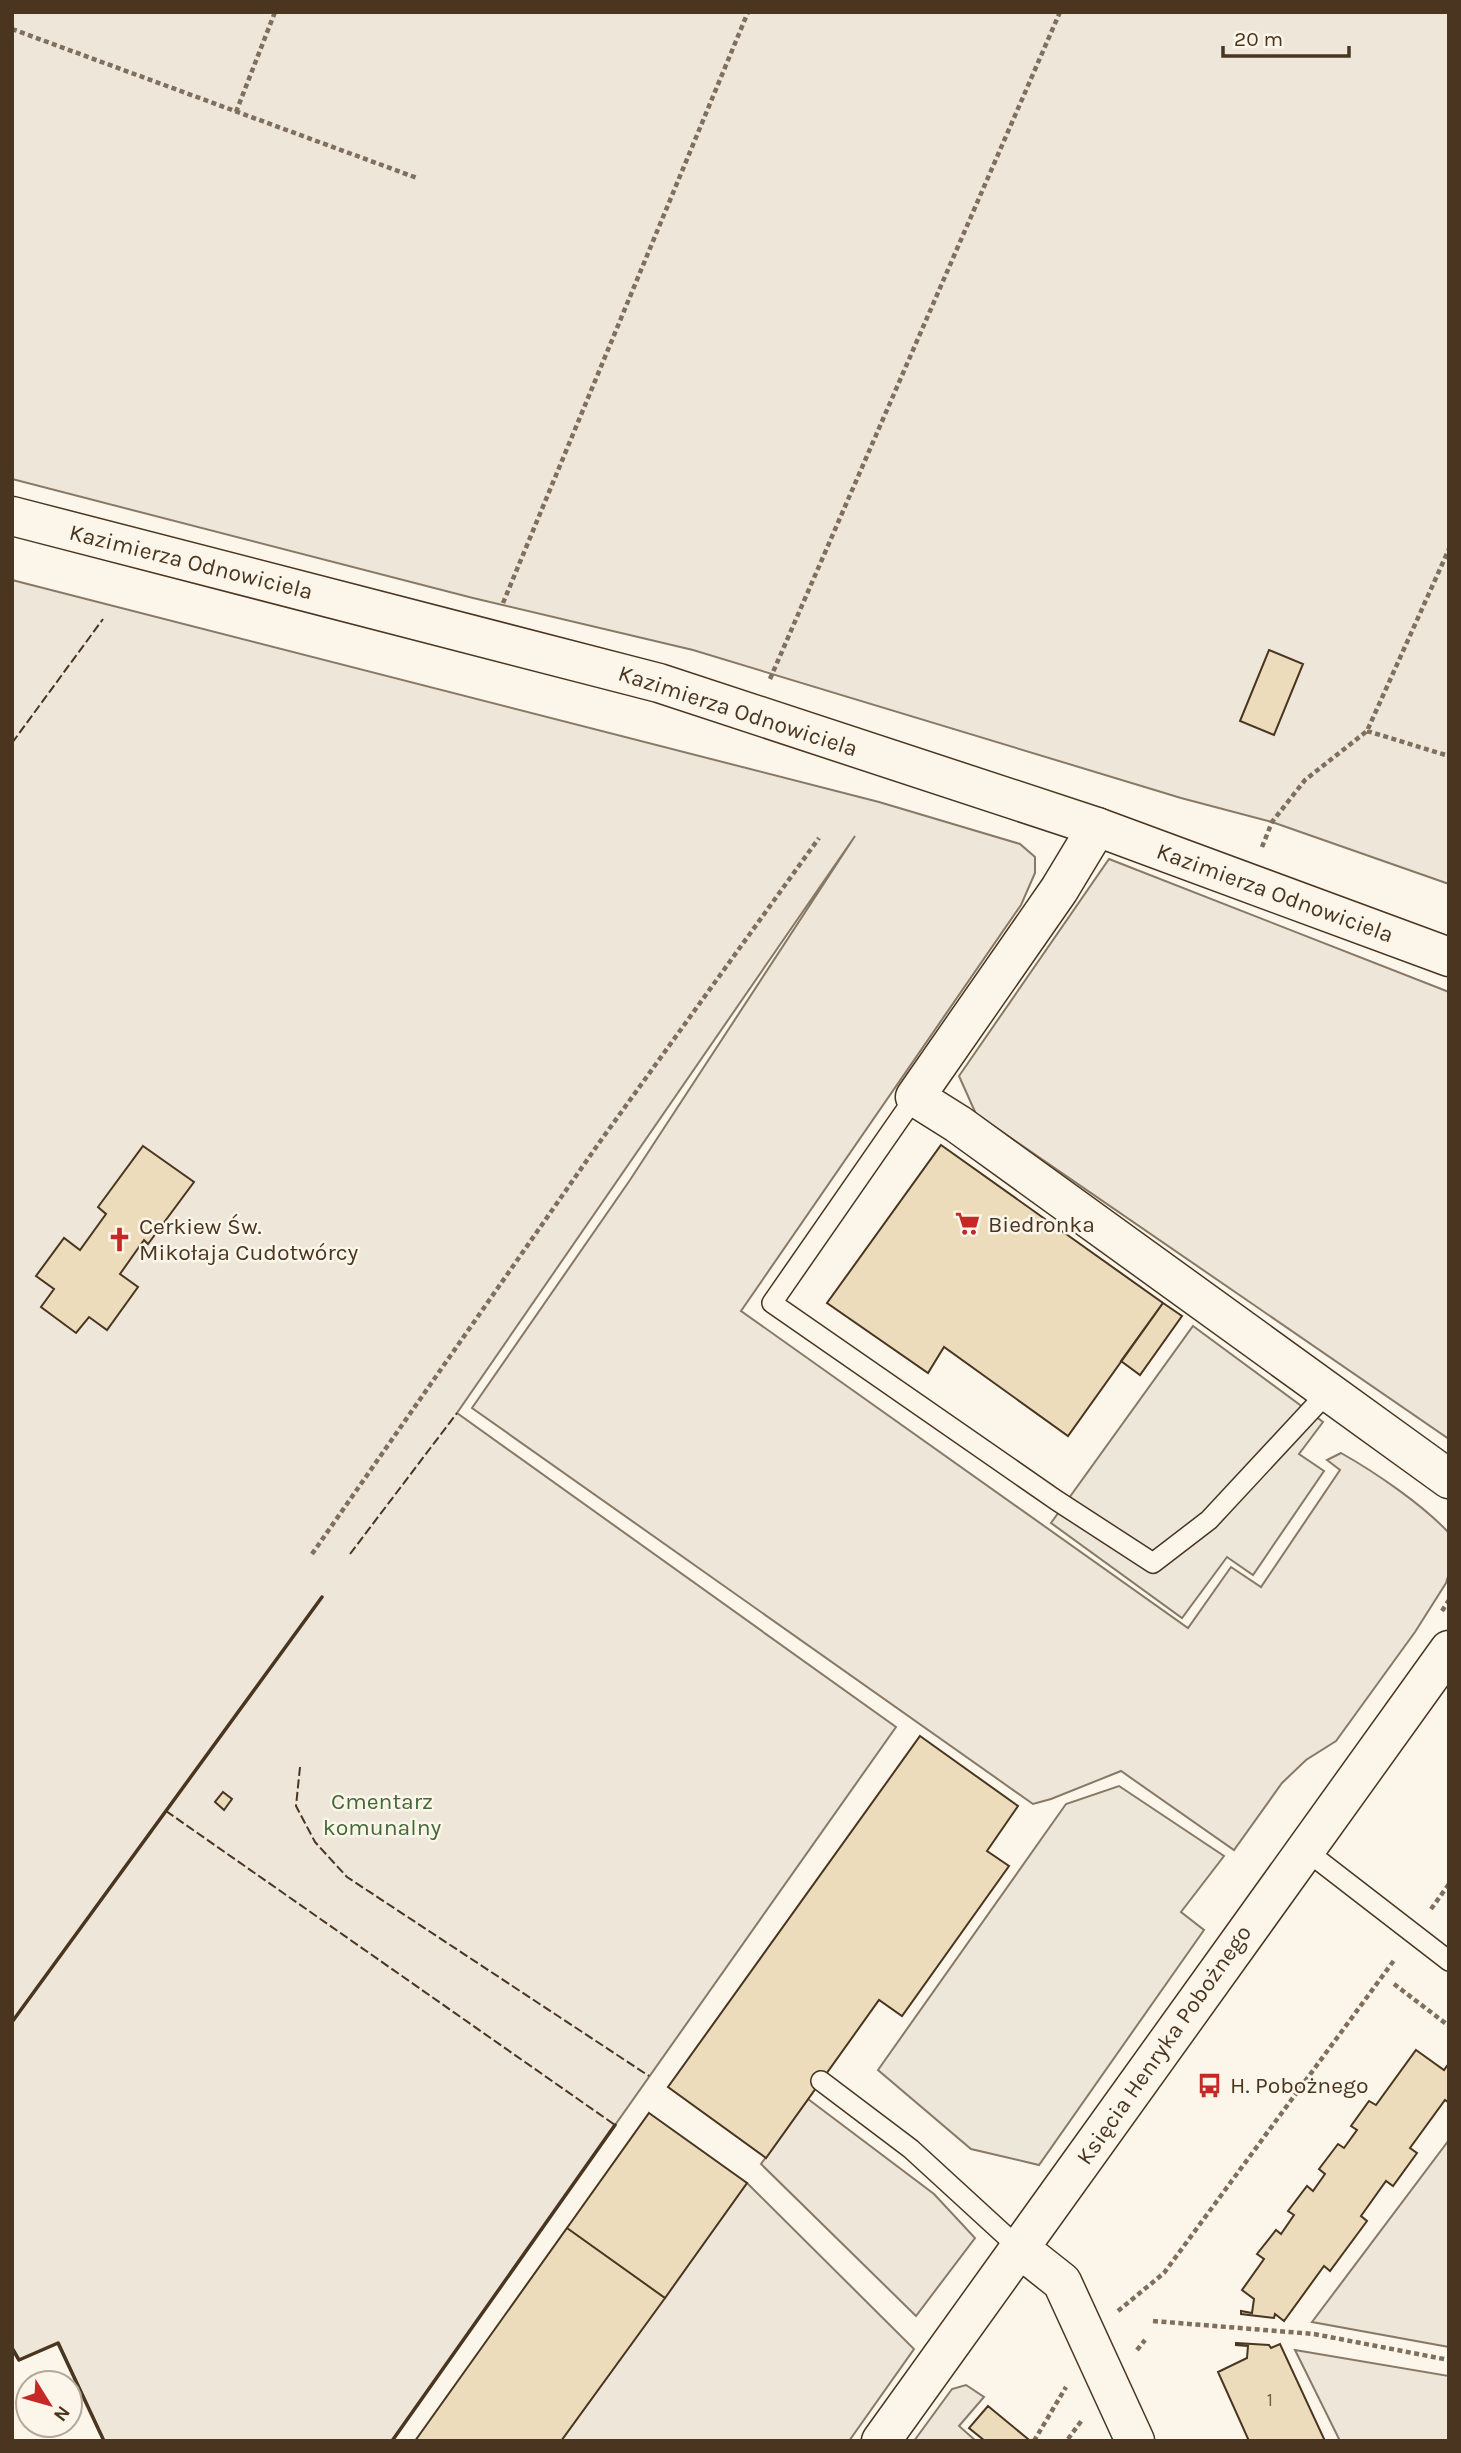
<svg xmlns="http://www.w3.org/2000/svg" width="1461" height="2453" font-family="Karla,sans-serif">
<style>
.green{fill:#ede6d9;stroke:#887966;stroke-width:2}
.parking{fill:#ede7d9;stroke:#887966;stroke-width:2}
.building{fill:#ecdcbc;stroke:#4a3520;stroke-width:2}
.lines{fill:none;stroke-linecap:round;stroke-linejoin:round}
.service-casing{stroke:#4a3520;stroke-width:22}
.minor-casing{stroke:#4a3520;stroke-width:41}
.tertiary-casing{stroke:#4a3520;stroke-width:41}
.path{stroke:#7f6f5c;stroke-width:4.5;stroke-dasharray:5 3.5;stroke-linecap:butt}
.service{stroke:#fbf6e9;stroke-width:19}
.minor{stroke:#fbf6e9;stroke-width:38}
.tertiary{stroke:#fbf6e9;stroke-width:38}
.fence{stroke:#4a3520;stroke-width:2;stroke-dasharray:9 3.5;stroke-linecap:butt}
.wall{stroke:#4a3520;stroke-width:3.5}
.labels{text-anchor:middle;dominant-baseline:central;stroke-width:5;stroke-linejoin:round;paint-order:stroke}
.number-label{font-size:19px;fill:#725f47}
.street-label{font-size:23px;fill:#4a3520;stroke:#fbf6e9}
.poi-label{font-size:23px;fill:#4a3520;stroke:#fbf6e9;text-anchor:start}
.park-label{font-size:23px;fill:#436837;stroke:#fbf6e9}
</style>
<rect width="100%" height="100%" fill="#fbf6e9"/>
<path class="green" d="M 12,12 L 1449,12 L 1449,884 L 1272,822 L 1181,798 L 693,650 L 473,598 L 12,479 Z
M 12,580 L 879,802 L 1020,844 L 1035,857 L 1035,873 L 1021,905 L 741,1311 L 1188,1628 L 1231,1567 L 1261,1587 L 1340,1470 L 1327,1460 L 1341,1453 C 1375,1472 1423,1505 1449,1533 L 1449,1573 L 1446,1583 L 1415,1632 L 1336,1741 L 1306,1760 L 1282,1783 L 1234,1850 L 1121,1771 L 1051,1799 L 1033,1804 L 472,1408 L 630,1180 L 855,836 L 457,1413 L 896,1727 L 392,2441 L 104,2441 L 59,2343 L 19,2360 L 12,2348 Z
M 1109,859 L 1449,992 L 1449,1439 L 976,1114 L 959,1076 Z
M 808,2099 L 934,2194 L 975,2238 L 916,2316 L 761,2164 Z
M 1449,2140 L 1449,2347 L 1312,2322 Z
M 747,2183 L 914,2349 L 849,2441 L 561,2441 Z
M 1295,2350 L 1449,2376 L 1449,2441 L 1340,2441 Z
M 966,2385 L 984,2397 L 959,2426 L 976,2441 L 914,2441 L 952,2389 Z"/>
<path class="parking" d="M 1193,1326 L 1323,1422 L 1299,1454 L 1324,1471 L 1253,1575 L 1227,1557 L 1182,1618 L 1051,1523 Z
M 1119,1786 L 1224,1856 L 1181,1912 L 1204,1930 L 1039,2165 L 971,2149 L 878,2070 L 1066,1804 Z"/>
<path class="building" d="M 1269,650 L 1303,664 L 1274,735 L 1240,721 Z
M 941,1145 L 1163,1303 L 1068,1436 L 944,1347 L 928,1373 L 827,1303 Z
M 143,1146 L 194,1182 L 148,1244 L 144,1240 L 120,1274 L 138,1287 L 107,1330 L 89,1317 L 76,1333 L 41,1307 L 54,1289 L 36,1276 L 64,1238 L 80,1250 L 106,1214 L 98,1207 Z
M 1163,1303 L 1182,1316 L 1140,1375 L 1121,1361 Z
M 920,1736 L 1018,1806 L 987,1851 L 1009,1866 L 902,2016 L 879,2000 L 766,2158 L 668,2087 Z
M 223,1792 L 232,1799 L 224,1810 L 215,1802 Z
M 1416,2050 L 1444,2070 L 1449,2063 L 1449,2103 L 1445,2100 L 1410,2148 L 1417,2153 L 1393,2186 L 1386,2181 L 1361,2216 L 1367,2221 L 1330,2271 L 1324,2266 L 1284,2321 L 1275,2314 L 1274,2318 L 1241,2314 L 1241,2311 L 1252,2313 L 1254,2299 L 1242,2290 L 1264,2259 L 1257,2254 L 1276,2230 L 1281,2234 L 1294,2215 L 1288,2211 L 1307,2186 L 1313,2191 L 1325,2174 L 1319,2169 L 1338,2144 L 1344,2148 L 1357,2130 L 1351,2126 L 1369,2101 L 1376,2105 Z
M 649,2113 L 747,2183 L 665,2298 L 567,2228 Z
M 567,2228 L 665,2298 L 561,2441 L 415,2441 Z
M 1236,2343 L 1269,2345 L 1271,2348 L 1280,2344 L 1325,2441 L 1249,2441 L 1218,2372 L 1247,2358 L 1248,2346 L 1236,2345 Z
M 988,2406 L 1028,2439 L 1027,2441 L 985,2441 L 969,2428 Z"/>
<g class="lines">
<defs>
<path id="service" d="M 915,1097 L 772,1303 L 1056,1500 L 1153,1563 L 1209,1520 L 1327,1393
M 1304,1849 L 1449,1961
M 821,2081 L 911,2149 L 1019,2248"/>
<path id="minor" d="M 1097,827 L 1059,890 L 915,1097 L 958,1124 L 1449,1479
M 1019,2248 L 1062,2282 L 1135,2441"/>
<path id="tertiary" d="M 12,516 L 659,683 L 1097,827 L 1449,957
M 881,2441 L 1449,1650"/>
</defs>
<use href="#service" class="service-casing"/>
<use href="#minor" class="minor-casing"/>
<use href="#tertiary" class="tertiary-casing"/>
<path class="path" d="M 12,29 L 417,178
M 236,112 L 275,12
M 503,603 L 748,12
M 770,679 L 1060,12
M 1367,731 L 1449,756
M 1262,847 L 1272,822 L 1305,780 L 1367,731 L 1449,549
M 312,1554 L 599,1143 L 819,838
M 1442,1611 L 1449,1600
M 1431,1909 L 1449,1884
M 1394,1984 L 1449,2026
M 1118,2311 L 1164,2273 L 1395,1959
M 1153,2321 L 1314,2334 L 1449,2360
M 1137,2350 L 1145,2340
M 1068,2439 L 1082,2420
M 1034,2441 L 1066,2387"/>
<use href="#service" class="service"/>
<use href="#minor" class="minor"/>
<use href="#tertiary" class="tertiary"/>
<path class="fence" d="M 12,743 L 103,619
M 350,1554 L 457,1413
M 300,1767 L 296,1806 L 315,1842 L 347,1877 L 649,2076
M 166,1811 L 615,2125"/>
<path class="wall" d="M 12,2022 L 322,1597
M 12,2348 L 19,2360 L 58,2343 L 104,2441
M 392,2441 L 615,2125"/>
</g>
<defs>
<symbol id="supermarket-bare" viewBox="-9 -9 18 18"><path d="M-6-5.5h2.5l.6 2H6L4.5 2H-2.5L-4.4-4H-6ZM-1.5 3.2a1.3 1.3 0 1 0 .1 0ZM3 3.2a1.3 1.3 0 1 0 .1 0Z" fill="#c62828" stroke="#fbf6e9" stroke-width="2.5" paint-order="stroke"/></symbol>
<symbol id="church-bare" viewBox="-9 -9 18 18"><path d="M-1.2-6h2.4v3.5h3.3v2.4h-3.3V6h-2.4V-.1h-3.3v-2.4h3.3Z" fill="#c62828" stroke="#fbf6e9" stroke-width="2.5" paint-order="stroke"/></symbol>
<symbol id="bus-bare" viewBox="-9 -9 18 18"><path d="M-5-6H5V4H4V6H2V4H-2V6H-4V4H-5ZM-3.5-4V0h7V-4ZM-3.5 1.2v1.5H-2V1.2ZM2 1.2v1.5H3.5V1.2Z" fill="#c62828" stroke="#fbf6e9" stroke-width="2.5" paint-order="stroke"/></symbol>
</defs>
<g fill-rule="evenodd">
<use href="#supermarket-bare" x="950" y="1206" width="35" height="35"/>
<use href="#church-bare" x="102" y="1222" width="35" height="35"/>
<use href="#bus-bare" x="1192" y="2068" width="35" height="35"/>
</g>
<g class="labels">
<g class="number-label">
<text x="1270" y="2400">1</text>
</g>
<g class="street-label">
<text transform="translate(191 562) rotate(14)">Kazimierza Odnowiciela</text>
<text transform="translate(738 711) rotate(18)">Kazimierza Odnowiciela</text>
<text transform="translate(1275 893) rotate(20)">Kazimierza Odnowiciela</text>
<text transform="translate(1164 2045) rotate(-55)">Księcia Henryka Pobożnego</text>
</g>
<g class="poi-label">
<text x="988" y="1224">Biedronka</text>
<text x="139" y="1226">Cerkiew Św.<tspan x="139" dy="26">Mikołaja Cudotwórcy</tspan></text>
<text x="1230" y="2085">H. Pobożnego</text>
</g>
<g class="park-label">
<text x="382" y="1801">Cmentarz<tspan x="382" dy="26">komunalny</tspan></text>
</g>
</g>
<rect width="1461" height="2453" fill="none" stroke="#4a3520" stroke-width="28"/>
<g transform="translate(49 2404) rotate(127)"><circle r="33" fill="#fbf6e9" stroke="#b4a999" stroke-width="2"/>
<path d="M0-5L12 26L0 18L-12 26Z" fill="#c62828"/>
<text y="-10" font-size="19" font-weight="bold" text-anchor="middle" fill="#4a3520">N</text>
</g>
<path d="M1223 46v10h126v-10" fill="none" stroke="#4a3520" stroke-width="3.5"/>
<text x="1234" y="46" font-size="21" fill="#4a3520" stroke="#fbf6e9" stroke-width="5" paint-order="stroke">20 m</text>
</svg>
